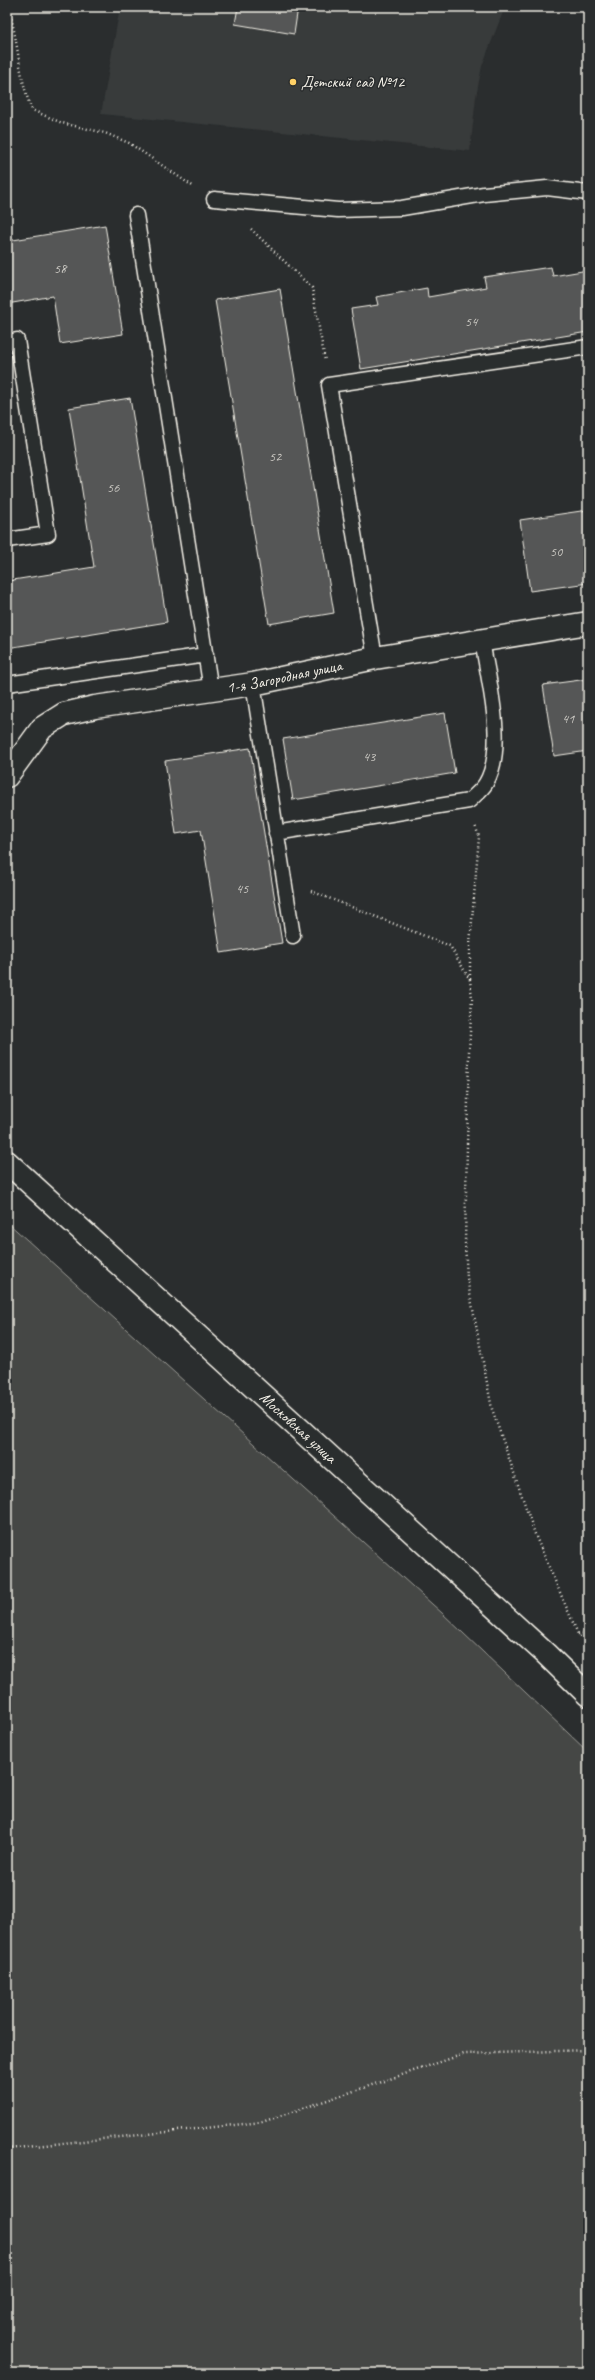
<svg xmlns="http://www.w3.org/2000/svg" width="595" height="2380" font-family="Caveat,sans-serif">
<style>
.built{fill:#373a3a}
.green{fill:#444645;stroke:#9c9c96}
.building{fill:#555756;stroke:#f4f1e8}
.lines{fill:none;stroke-linecap:round;stroke-linejoin:round}
.service-casing{stroke:#f4f1e8;stroke-width:17}
.minor-casing{stroke:#f4f1e8;stroke-width:25}
.secondary-casing{stroke:#f4f1e8;stroke-width:25}
.path{stroke:#f4f1e8;stroke-width:2.5;stroke-dasharray:1 3;stroke-linecap:butt}
.service{stroke:#2a2d2e;stroke-width:14}
.minor{stroke:#2a2d2e;stroke-width:22}
.secondary{stroke:#2a2d2e;stroke-width:22}
.poi-dot{fill:#ffd166;stroke:#2a2d2e;stroke-width:1.5}
.labels{text-anchor:middle;dominant-baseline:central;stroke-width:3;stroke-linejoin:round;paint-order:stroke}
.number-label{font-size:14px;fill:#cccac4}
.poi-label{font-size:16px;fill:#f4f1e8;stroke:#2a2d2e;text-anchor:start}
.street-label{font-size:16px;fill:#f4f1e8;stroke:#2a2d2e}
</style>
<rect width="100%" height="100%" fill="#2a2d2e"/>
<filter id="ink" filterUnits="userSpaceOnUse"><feTurbulence type="fractalNoise" baseFrequency=".025" numOctaves="2"/><feDisplacementMap in="SourceGraphic" scale="8" xChannelSelector="R" yChannelSelector="G"/><feConvolveMatrix kernelMatrix="1 2 1 2 8 2 1 2 1" color-interpolation-filters="sRGB"/></filter>
<g filter="url(#ink)">
<path class="built" d="M 120,7 L 505,7 L 482,66 L 476,97 L 470,151 L 101,114 Z"/>
<path class="green" d="M 7,1222 L 442,1613 L 588,1752 L 588,2373 L 7,2373 Z"/>
<path class="building" d="M 238,7 L 298,7 L 294,34 L 235,24 Z
M 105,225 L 123,334 L 60,344 L 53,296 L 7,304 L 7,241 Z
M 551,267 L 553,276 L 588,270 L 588,332 L 361,369 L 351,309 L 378,305 L 376,297 L 427,288 L 428,297 L 486,287 L 484,277 Z
M 280,289 L 334,613 L 269,624 L 215,300 Z
M 130,398 L 167,622 L 7,648 L 7,581 L 94,567 L 69,408 Z
M 588,510 L 588,583 L 530,591 L 520,520 Z
M 588,679 L 588,751 L 554,756 L 543,685 Z
M 445,713 L 455,773 L 293,800 L 283,739 Z
M 250,748 L 282,943 L 221,953 L 201,830 L 176,834 L 165,761 Z"/>
<g class="lines">
<defs>
<path id="service" d="M 214,199 L 338,210 L 402,208 L 484,194 L 547,188 L 588,193
M 136,215 L 211,690
M 7,342 L 17,340 L 48,534 L 7,540
M 375,658 L 329,385 L 588,347
M 7,684 L 206,655
M 253,684 L 293,936
M 276,833 L 469,801 C 474,796 482,790 486,783 C 507,747 488,680 482,640"/>
<g id="minor">
<path id="s1" d="M 7,776 L 42,728 L 64,714 L 95,707 L 253,684 L 375,658 L 588,623"/>
</g>
<g id="secondary">
<path id="s2" d="M 7,1162 L 546,1654 L 588,1695"/>
</g>
</defs>
<use href="#service" class="service-casing"/>
<use href="#minor" class="minor-casing"/>
<use href="#secondary" class="secondary-casing"/>
<path class="path" d="M 8,7 C 19,41 18,77 32,110 L 62,123 L 105,133 L 129,143 L 194,187
M 251,229 L 312,288 L 325,361
M 311,891 L 450,946 L 470,980 L 472,998 L 469,1051 L 465,1242 L 467,1278 L 492,1409 L 536,1537 L 578,1634 L 588,1644
M 470,979 L 470,944 L 479,837 L 475,825
M 578,1634 L 588,1632
M 7,2149 L 262,2122 L 464,2054 L 588,2050"/>
<use href="#service" class="service"/>
<use href="#minor" class="minor"/>
<use href="#secondary" class="secondary"/>
</g>
</g>
<circle class="poi-dot" cx="293" cy="82" r="4"/>
<g class="labels">
<g class="number-label">
<text x="60" y="268">58</text>
<text x="471" y="321">54</text>
<text x="275" y="456">52</text>
<text x="113" y="487">56</text>
<text x="556" y="551">50</text>
<text x="568" y="718">41</text>
<text x="369" y="756">43</text>
<text x="242" y="888">45</text>
</g>
<g class="poi-label">
<text x="301" y="82">Детский сад №12</text>
</g>
<g class="street-label">
<text stroke="none"><textPath href="#s1" startOffset="309">1-я Загородная улица</textPath></text>
<text stroke="none"><textPath href="#s2" startOffset="394">Московская улица</textPath></text>
</g>
</g>
<rect width="595" height="2380" fill="none" stroke="#2a2d2e" stroke-width="24"/>
<rect x="12" y="12" width="571" height="2356" fill="none" stroke="#f4f1e8" stroke-width="1.5" filter="url(#ink)"/>
</svg>
